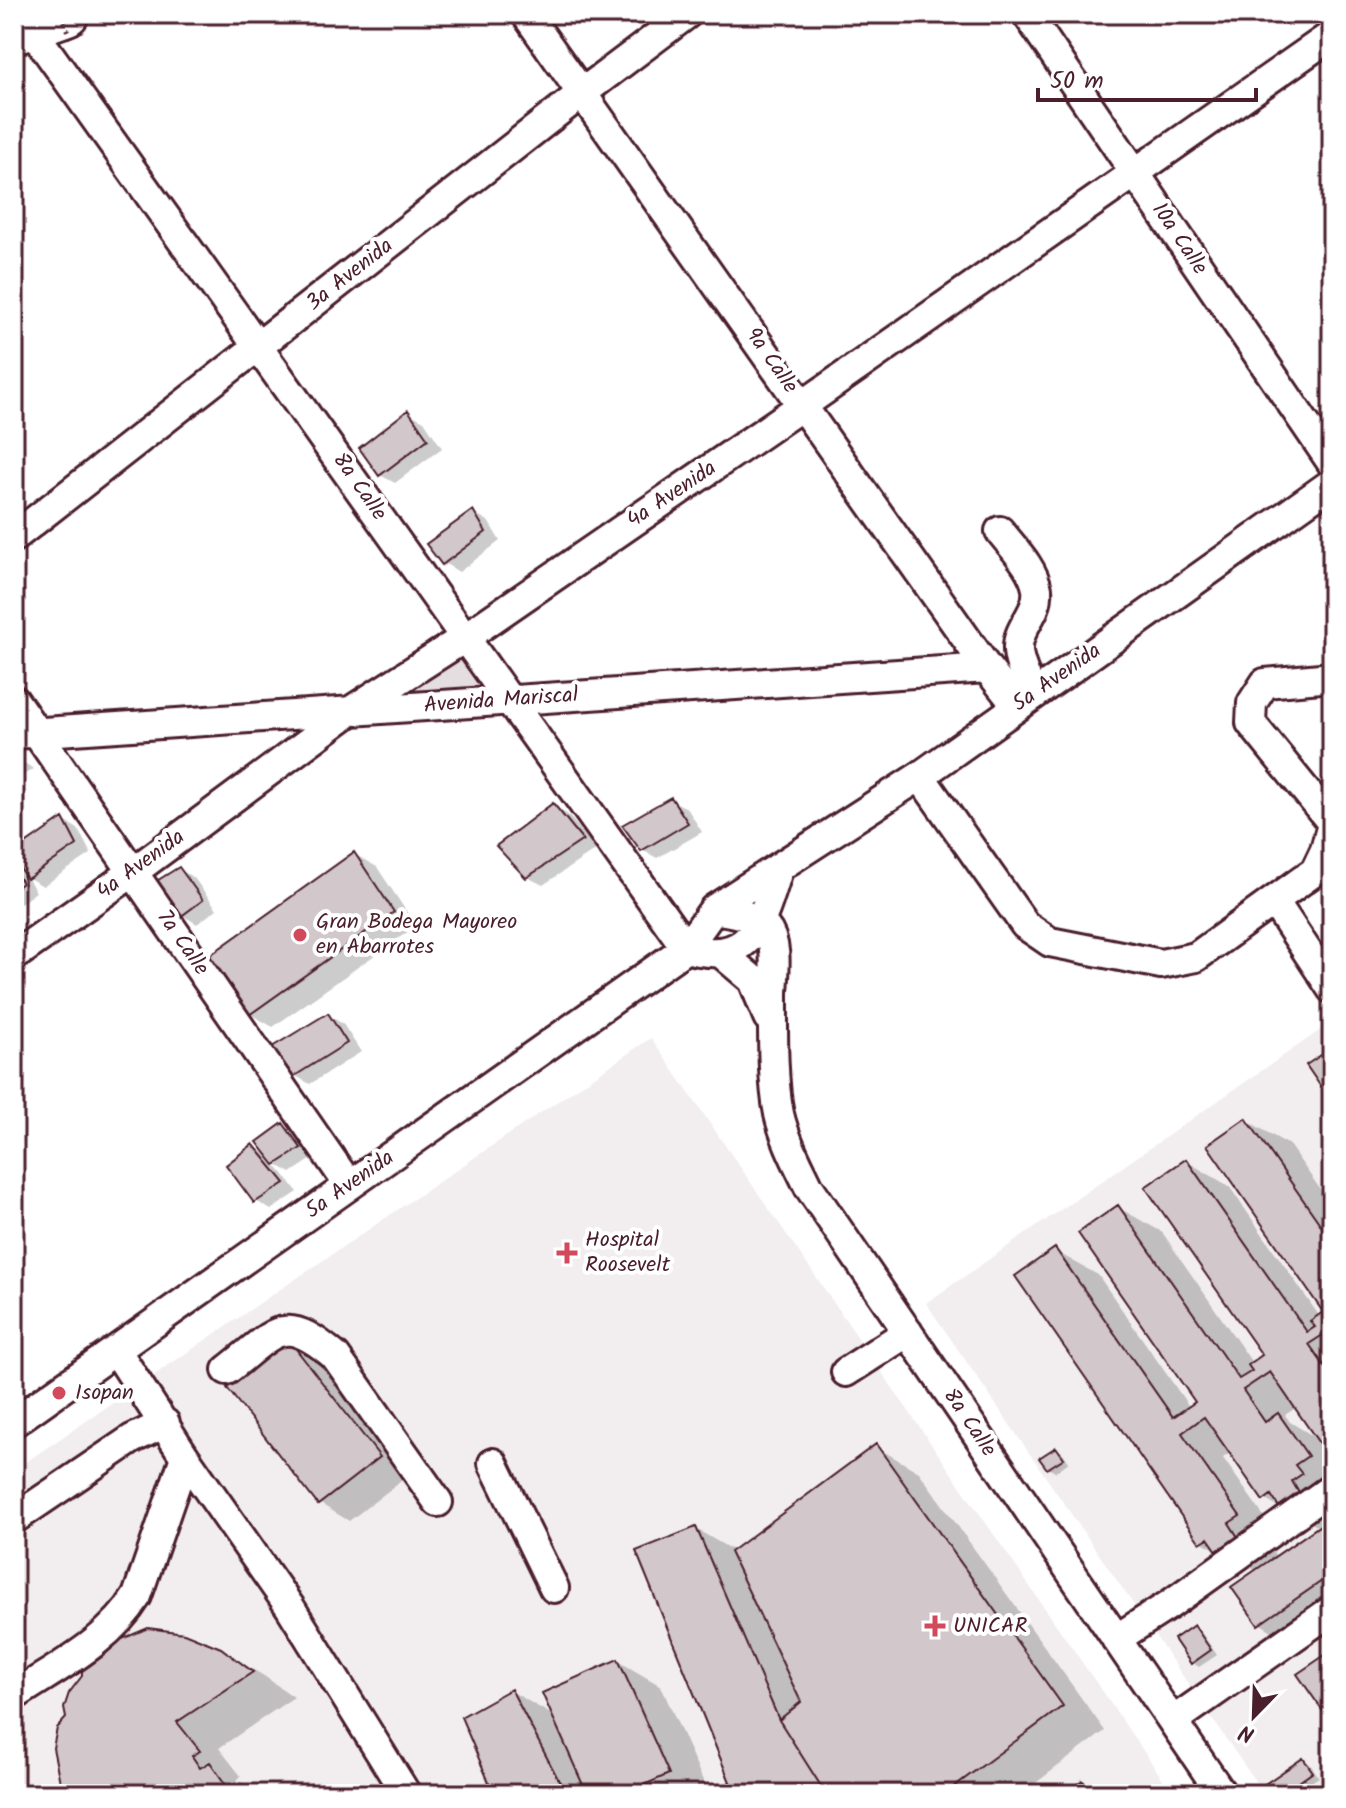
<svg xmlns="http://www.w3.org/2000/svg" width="1346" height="1808" font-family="Kalam,sans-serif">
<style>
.built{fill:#f2eeef}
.green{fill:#e5dee0;stroke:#987e86;stroke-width:2}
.shadow{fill:#0003;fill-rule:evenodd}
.building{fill:#d2c7cb;stroke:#4a1f2b;stroke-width:2}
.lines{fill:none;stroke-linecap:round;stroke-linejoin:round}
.minor-casing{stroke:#4a1f2b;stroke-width:34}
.highway-casing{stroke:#4a1f2b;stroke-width:48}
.minor{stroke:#fff;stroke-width:28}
.highway{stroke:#fff;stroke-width:42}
.path-bridge{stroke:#4a1f2b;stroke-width:5;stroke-dasharray:2 6;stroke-linecap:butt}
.poi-dot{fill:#d1495b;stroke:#fff;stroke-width:3}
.labels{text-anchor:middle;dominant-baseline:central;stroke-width:8;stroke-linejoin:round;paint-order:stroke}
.street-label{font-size:22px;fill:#4a1f2b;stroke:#fff}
.poi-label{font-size:22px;fill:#4a1f2b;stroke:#fff;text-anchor:start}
</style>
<rect width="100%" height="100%" fill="#fff"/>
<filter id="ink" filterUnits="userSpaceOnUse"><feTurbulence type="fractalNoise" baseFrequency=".0125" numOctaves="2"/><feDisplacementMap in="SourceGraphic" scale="16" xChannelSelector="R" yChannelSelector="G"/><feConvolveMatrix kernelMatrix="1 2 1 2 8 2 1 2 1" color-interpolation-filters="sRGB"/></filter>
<g filter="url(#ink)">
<path class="built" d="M 1332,1022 L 1332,1794 L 1264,1794 L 926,1303 Z
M 651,1038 L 1173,1794 L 14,1794 L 14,1470 Z"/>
<path class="green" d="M 464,645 L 500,703 L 386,711 Z"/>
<path class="shadow" d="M 409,413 L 424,421 L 442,448 L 395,483 L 380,475 Z
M 473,512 L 488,521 L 500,541 L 459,572 L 444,563 Z
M 14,759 L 21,761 L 34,769 L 14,780 Z
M 671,800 L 687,808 L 702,832 L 657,858 L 642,850 Z
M 553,806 L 568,815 L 597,849 L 543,885 L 527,877 Z
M 63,820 L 78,829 L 91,854 L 43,886 L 27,877 L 36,892 L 14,908 L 14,862 L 21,866 L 14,854 Z
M 354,854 L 377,867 L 416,926 L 273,1027 L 250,1014 Z
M 179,869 L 194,878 L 217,909 L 197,924 L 182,915 Z
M 328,1015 L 343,1024 L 361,1052 L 310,1084 L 294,1075 Z
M 1325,1055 L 1332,1060 L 1332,1088 L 1330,1090 L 1323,1086 Z
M 1246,1120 L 1289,1145 L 1332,1206 L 1332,1602 L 1282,1637 L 1259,1623 L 1257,1571 L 1202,1542 L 1055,1251 L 1098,1275 L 1190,1408 L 1198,1403 L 1119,1208 L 1162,1232 L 1253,1364 L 1264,1355 L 1186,1161 L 1229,1186 L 1320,1317 L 1326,1312 ZM 1297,1407 L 1318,1439 L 1290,1422 L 1285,1415 ZM 1231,1452 L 1264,1499 L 1307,1524 L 1310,1522 L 1320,1528 L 1277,1558 L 1271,1548 L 1281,1541 L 1223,1458 Z
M 283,1125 L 298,1134 L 315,1157 L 291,1173 L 275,1164 L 298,1192 L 271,1210 L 256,1201 L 253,1146 L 270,1156 Z
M 289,1343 L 319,1360 L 409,1475 L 349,1521 L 319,1503 Z
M 876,1447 L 919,1472 L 1105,1731 L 1021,1794 L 717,1794 L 733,1783 L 696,1529 L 734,1551 Z
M 1056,1449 L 1063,1453 L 1069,1462 L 1055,1472 L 1048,1468 Z
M 1195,1628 L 1201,1632 L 1217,1655 L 1199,1667 L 1193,1663 Z
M 220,1650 L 264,1676 L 294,1697 L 219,1748 L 241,1776 L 237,1780 L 253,1789 L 257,1794 L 57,1794 Z
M 618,1661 L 661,1686 L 709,1794 L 496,1794 L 511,1691 L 554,1716 Z
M 1303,1760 L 1310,1764 L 1319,1777 L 1293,1794 L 1270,1794 Z
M 1083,1782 L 1103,1794 L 1071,1794 Z"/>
<path class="building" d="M 408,410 L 428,439 L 379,476 L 359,448 Z
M 473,510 L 486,532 L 442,565 L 426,544 Z
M 671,797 L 688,823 L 641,851 L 622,825 Z
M 553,803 L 583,840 L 526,878 L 496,846 Z
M 63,818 L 77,845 L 27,879 L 14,860 L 14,852 Z
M 354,852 L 394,912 L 249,1015 L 206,958 Z
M 179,867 L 203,900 L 180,917 L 155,882 Z
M 14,869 L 22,883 L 14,889 Z
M 328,1013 L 347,1043 L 293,1077 L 272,1047 Z
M 1324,1053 L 1332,1064 L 1332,1081 L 1321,1087 L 1306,1065 Z
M 1246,1118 L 1332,1241 L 1332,1329 L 1309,1344 L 1332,1377 L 1332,1453 L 1328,1456 L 1270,1372 L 1243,1390 L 1265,1422 L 1278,1413 L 1308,1456 L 1295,1465 L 1302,1474 L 1292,1481 L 1299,1493 L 1279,1507 L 1271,1495 L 1263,1501 L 1204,1417 L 1182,1433 L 1240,1516 L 1229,1523 L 1238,1537 L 1217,1551 L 1208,1538 L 1200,1543 L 1015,1276 L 1055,1248 L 1173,1417 L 1195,1402 L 1078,1233 L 1118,1205 L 1239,1379 L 1252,1371 L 1248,1365 L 1262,1355 L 1145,1187 L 1186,1159 L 1307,1332 L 1315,1327 L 1310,1321 L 1323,1312 L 1207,1145 Z
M 283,1123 L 301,1148 L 275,1165 L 257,1142 Z
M 253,1144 L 285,1183 L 254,1203 L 226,1165 Z
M 289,1340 L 380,1457 L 318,1505 L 227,1388 Z
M 876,1444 L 1063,1706 L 944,1794 L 826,1794 L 779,1720 L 801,1702 L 730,1552 Z
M 1056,1447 L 1064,1458 L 1047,1469 L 1039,1458 Z
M 1332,1517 L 1332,1574 L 1258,1625 L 1231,1587 Z
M 696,1527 L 779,1720 L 826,1794 L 713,1794 L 730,1782 L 636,1551 Z
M 1194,1625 L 1211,1650 L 1191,1664 L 1174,1639 Z
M 148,1628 L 184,1633 L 221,1648 L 253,1672 L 177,1722 L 200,1751 L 192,1756 L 200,1768 L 210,1762 L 232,1794 L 67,1794 L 61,1787 L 53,1748 L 57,1728 L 66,1718 L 64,1708 L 69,1693 L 82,1676 L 82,1662 L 108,1645 Z
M 1328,1653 L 1332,1658 L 1332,1724 L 1297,1674 Z
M 618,1659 L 669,1774 L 624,1794 L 587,1794 L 542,1693 Z
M 511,1689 L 566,1794 L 494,1794 L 461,1717 Z
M 1303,1758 L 1313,1772 L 1282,1794 L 1267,1794 L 1262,1786 Z
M 1082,1780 L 1094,1794 L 1068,1794 Z"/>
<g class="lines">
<defs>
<path id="minor" d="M 526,14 L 987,668 L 1017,706
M 1027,14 L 1332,463
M 30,27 L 686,948
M 1000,531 C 1013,548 1033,567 1037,589 C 1040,612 1018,626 1018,647 C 1017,662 1028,681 1033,695
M 14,537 L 582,93 L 687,14
M 1332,677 L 1265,683 L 1252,703 L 1251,723 L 1332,823
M 14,700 L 349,1185
M 14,734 L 987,668
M 920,776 L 1025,925 L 1050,942 L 1161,964 L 1196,957 L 1315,871 L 1325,850 L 1332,824
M 1274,901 L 1332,989
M 714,909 C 730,912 754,914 765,927 C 779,943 774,973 773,992 C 773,1027 772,1080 779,1114 C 785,1140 798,1164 809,1187 L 1222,1794
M 686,948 C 755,967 762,919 779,867
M 720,952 L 753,980 L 768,1017
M 14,956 L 133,872 L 349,712 L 466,637 L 803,405 L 1332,35
M 116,1350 L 185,1457 L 290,1607 L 406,1794
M 227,1370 C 276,1332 282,1311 336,1357 L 438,1502
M 846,1372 L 908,1332
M 14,1422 L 686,948 L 714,909 L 920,776 L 1332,483
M 493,1463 L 554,1588
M 14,1519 L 132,1439 L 165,1423
M 1116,1639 L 1169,1605 L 1332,1488
M 14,1696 C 57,1667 109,1642 137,1596 L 185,1457
M 1173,1721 L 1332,1610"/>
<path id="highway" d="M 14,33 L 67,14"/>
</defs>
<use href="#minor" class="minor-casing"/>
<use href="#highway" class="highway-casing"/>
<use href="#minor" class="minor"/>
<use href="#highway" class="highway"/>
<path class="path-bridge" d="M 61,14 L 71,40"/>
</g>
</g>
<g class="poi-dot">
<circle cx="300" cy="935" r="8"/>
<path d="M563 1241h8v8h8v8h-8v8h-8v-8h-8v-8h8z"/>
<circle cx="59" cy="1393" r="8"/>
<path d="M931 1614h8v8h8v8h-8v8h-8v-8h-8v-8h8z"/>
</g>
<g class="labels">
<g class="street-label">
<text transform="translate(1179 239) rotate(56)">10a Calle</text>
<text transform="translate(350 275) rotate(-38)">3a Avenida</text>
<text transform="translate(771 361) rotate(55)">9a Calle</text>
<text transform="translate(359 487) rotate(55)">8a Calle</text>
<text transform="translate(672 495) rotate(-34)">4a Avenida</text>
<text transform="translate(1057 678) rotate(-35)">5a Avenida</text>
<text transform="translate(501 701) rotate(-4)">Avenida Mariscal</text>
<text transform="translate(141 865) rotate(-36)">4a Avenida</text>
<text transform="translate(182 943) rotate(55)">7a Calle</text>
<text transform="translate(350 1185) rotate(-35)">5a Avenida</text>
<text transform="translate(969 1423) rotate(56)">8a Calle</text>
</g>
<g class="poi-label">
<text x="316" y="922">Gran Bodega Mayoreo<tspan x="316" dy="25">en Abarrotes</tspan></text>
<text x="585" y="1240">Hospital<tspan x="585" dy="25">Roosevelt</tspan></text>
<text x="75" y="1393">Isopan</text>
<text x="953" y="1626">UNICAR</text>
</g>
</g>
<rect width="1346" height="1808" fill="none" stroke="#fff" stroke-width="48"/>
<rect x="24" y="24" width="1298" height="1760" fill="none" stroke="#4a1f2b" stroke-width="3" filter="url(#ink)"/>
<g transform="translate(1254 1716) rotate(203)" stroke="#ffffff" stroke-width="6" paint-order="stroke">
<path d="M0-6L14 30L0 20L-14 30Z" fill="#4a1f2b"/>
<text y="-12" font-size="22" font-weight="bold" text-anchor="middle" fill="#4a1f2b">N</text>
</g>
<path d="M1038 88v12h218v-12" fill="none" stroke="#4a1f2b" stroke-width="4"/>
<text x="1050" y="88" font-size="24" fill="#4a1f2b" stroke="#ffffff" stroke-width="6" paint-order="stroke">50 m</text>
</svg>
